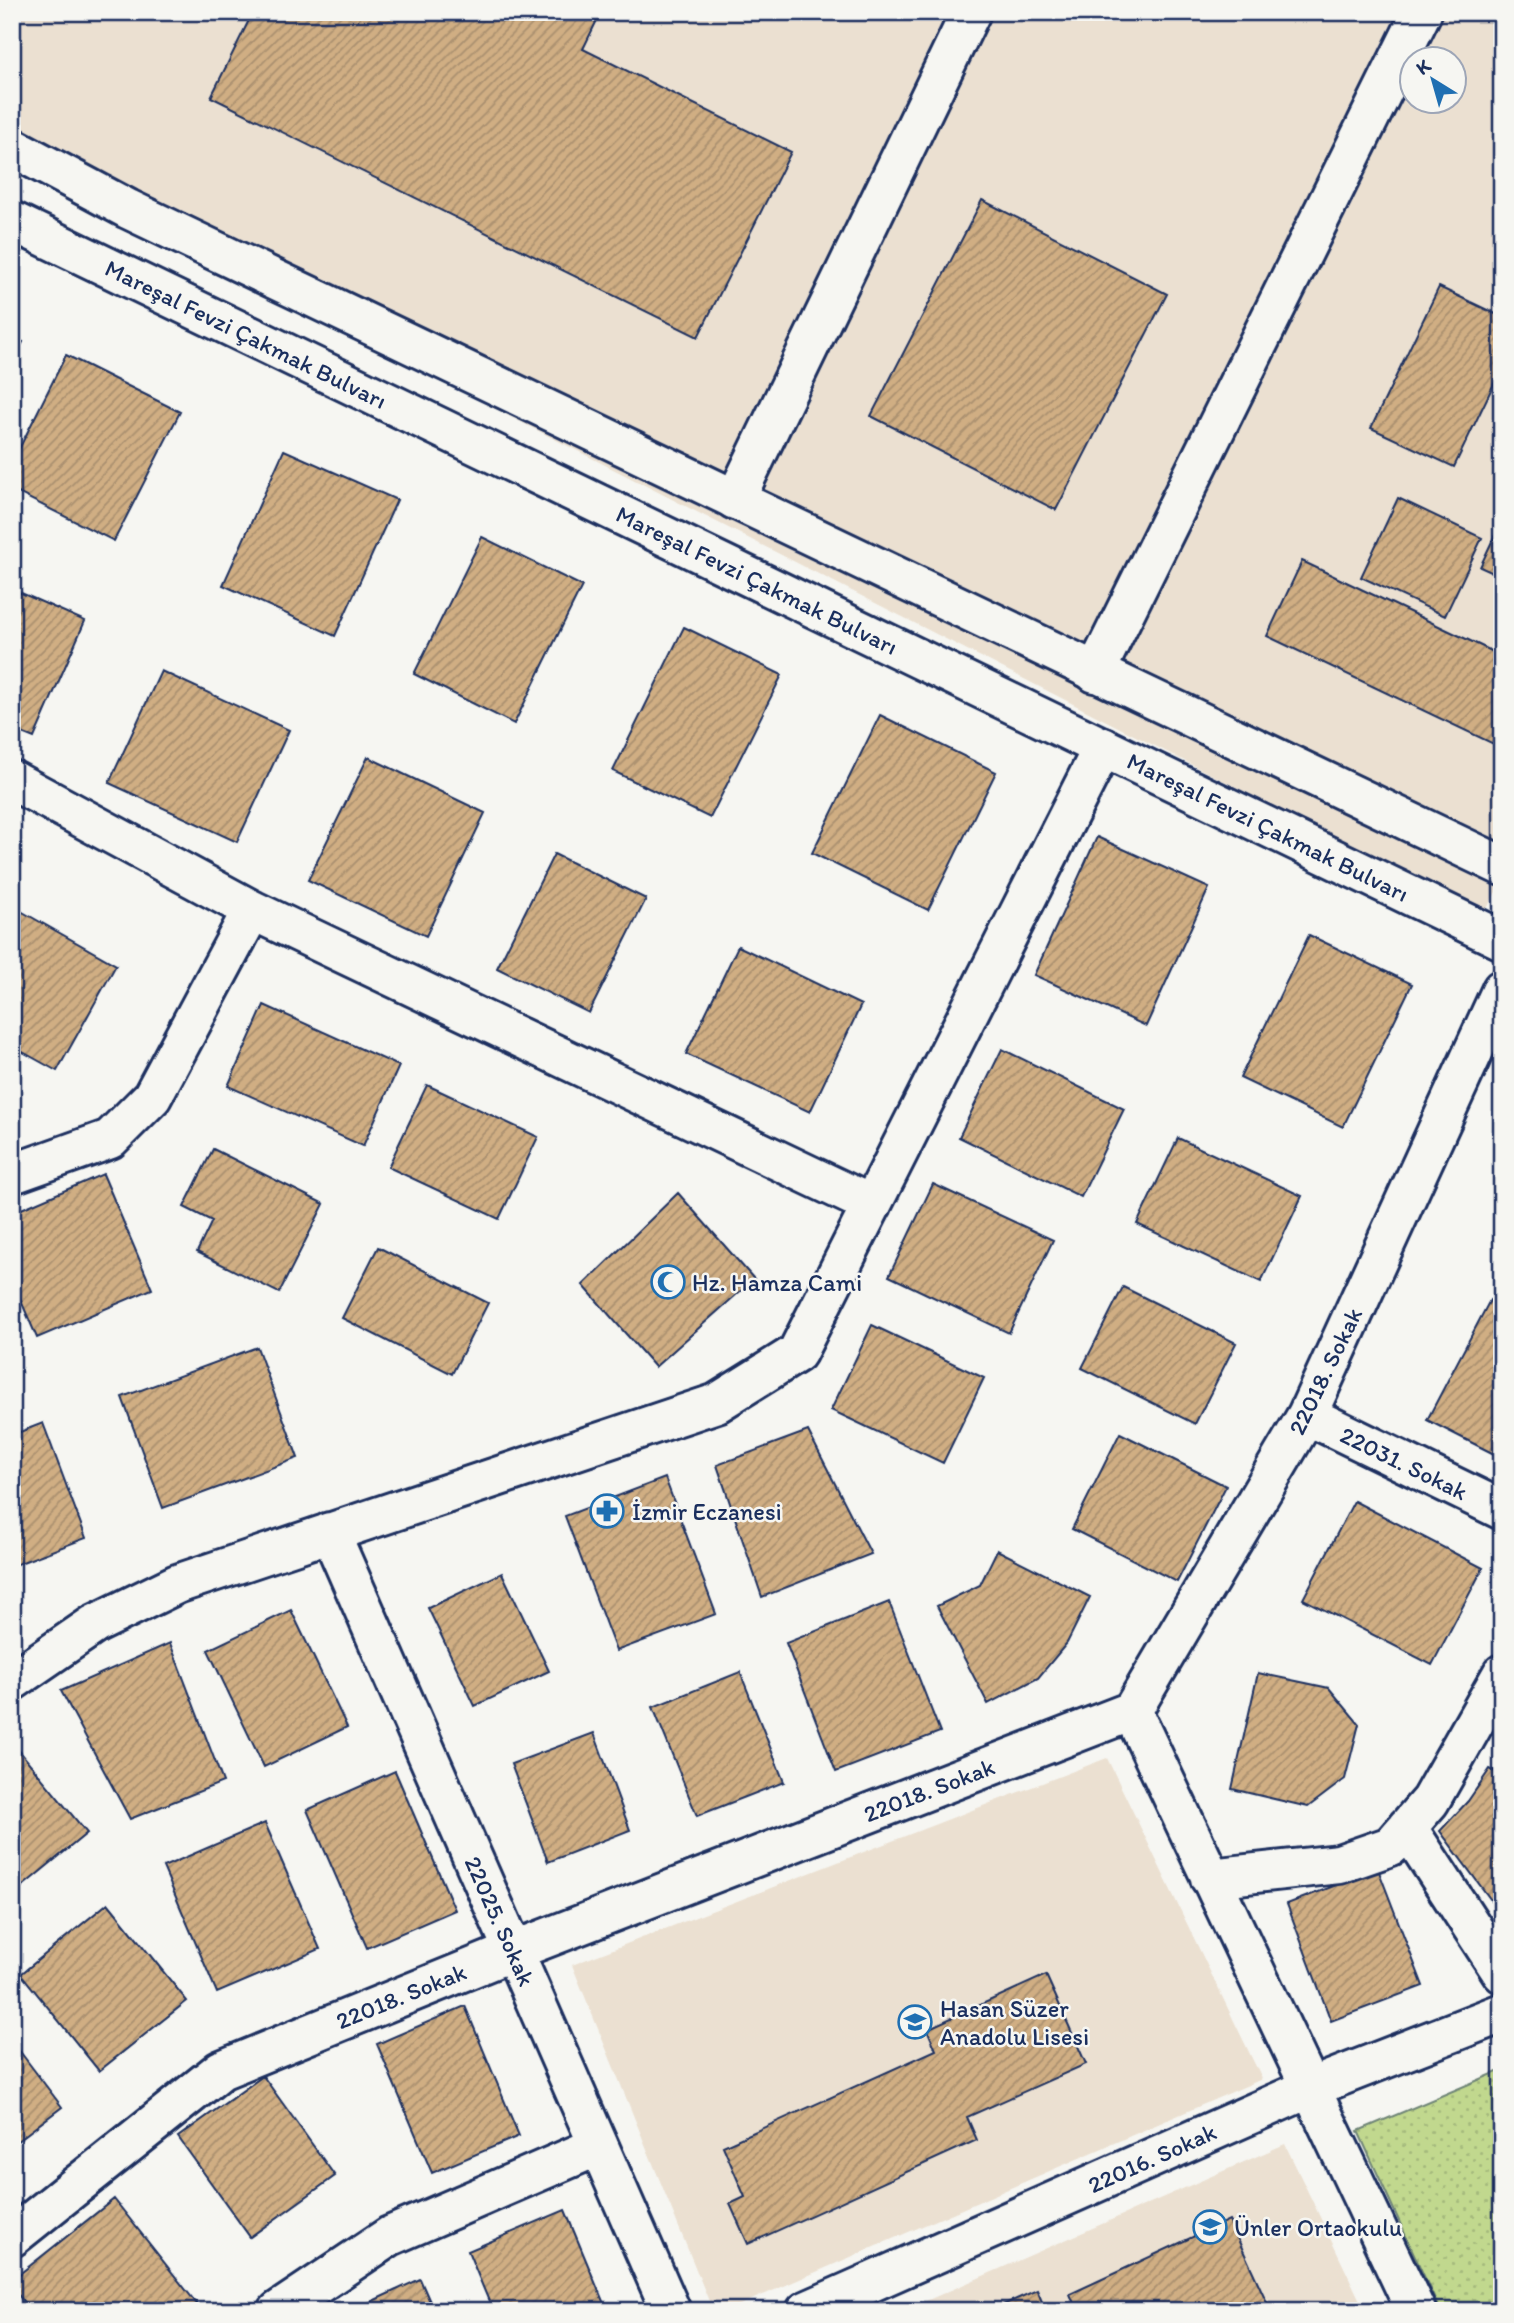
<svg xmlns="http://www.w3.org/2000/svg" width="1514" height="2323" font-family="Itim,sans-serif">
<style>
.built{fill:#ebe0d1;fill-rule:evenodd}
.park{fill:url(#park-dots);stroke:#6e8476;stroke-width:2}
.building{fill:url(#building-hatch);stroke:#1b2f5e;stroke-width:2}
.lines{fill:none;stroke-linecap:round;stroke-linejoin:round}
.street-casing{stroke:#1b2f5e;stroke-width:44}
.primary-casing{stroke:#1b2f5e;stroke-width:44}
.street{stroke:#f6f6f2;stroke-width:38}
.primary{stroke:#f6f6f2;stroke-width:38}
.labels{text-anchor:middle;dominant-baseline:central;stroke-width:5;stroke-linejoin:round;paint-order:stroke}
.street-label{font-size:24px;fill:#1b2f5e;stroke:#f6f6f2}
.poi-label{font-size:24px;fill:#1b2f5e;stroke:#f6f6f2;text-anchor:start}
</style>
<defs>
<pattern id="park-dots" width="8" height="8" patternUnits="userSpaceOnUse" patternTransform="scale(1.75)"><rect width="8" height="8" fill="#c1d88e"/><path d="M2 2h.1M6 6h.1" fill="none" stroke="#a5ba7d" stroke-width="1.8" stroke-linecap="round"/></pattern>
<pattern id="building-hatch" width="6" height="6" patternUnits="userSpaceOnUse" patternTransform="scale(1.75)"><rect width="6" height="6" fill="#d0ae83"/><path d="M-1 1l2-2M0 6l6-6M5 7l2-2" fill="none" stroke="#a88e6e"/></pattern>
</defs>
<rect width="100%" height="100%" fill="#f6f6f2"/>
<filter id="ink" filterUnits="userSpaceOnUse"><feTurbulence type="fractalNoise" baseFrequency=".0143" numOctaves="2"/><feDisplacementMap in="SourceGraphic" scale="14" xChannelSelector="R" yChannelSelector="G"/><feConvolveMatrix kernelMatrix="1 2 1 2 8 2 1 2 1" color-interpolation-filters="sRGB"/></filter>
<g filter="url(#ink)">
<path class="built" d="M 12,12 L 1502,12 L 1502,881 L 1484,914 L 12,162 ZM 1412,60 L 1454,60 L 1454,102 L 1412,102 Z
M 1107,1758 L 1262,2079 L 726,2311 L 713,2311 L 572,1965 Z
M 1285,2144 L 1365,2311 L 903,2311 Z"/>
<path class="park" d="M 1502,2070 L 1502,2311 L 1440,2311 L 1358,2131 Z"/>
<path class="building" d="M 253,12 L 601,12 L 583,49 L 791,152 L 698,337 L 211,97 Z
M 982,200 L 1167,294 L 1056,510 L 871,416 Z
M 1439,287 L 1502,317 L 1502,367 L 1454,467 L 1371,428 Z
M 12,336 L 23,342 L 12,363 Z
M 66,355 L 180,412 L 114,541 L 12,490 L 12,463 Z
M 284,450 L 397,500 L 335,636 L 223,585 Z
M 1398,498 L 1482,538 L 1445,616 L 1361,577 Z
M 1502,520 L 1502,577 L 1480,567 Z
M 482,537 L 582,586 L 514,724 L 414,674 Z
M 1302,561 L 1502,656 L 1502,748 L 1267,636 Z
M 12,589 L 85,621 L 34,738 L 12,729 Z
M 684,627 L 782,675 L 710,818 L 613,771 Z
M 161,671 L 289,730 L 237,842 L 109,783 Z
M 880,715 L 996,772 L 928,910 L 812,853 Z
M 368,757 L 485,813 L 426,936 L 308,880 Z
M 1097,837 L 1209,888 L 1146,1026 L 1034,975 Z
M 554,854 L 646,899 L 589,1013 L 497,968 Z
M 12,906 L 116,965 L 57,1071 L 12,1046 Z
M 1309,935 L 1412,984 L 1343,1127 L 1240,1078 Z
M 738,946 L 861,1005 L 810,1112 L 686,1054 Z
M 264,1005 L 399,1066 L 363,1146 L 228,1086 Z
M 1002,1049 L 1124,1109 L 1081,1197 L 959,1137 Z
M 427,1085 L 538,1137 L 499,1219 L 388,1167 Z
M 1178,1138 L 1302,1196 L 1261,1282 L 1137,1224 Z
M 213,1149 L 324,1204 L 279,1293 L 197,1252 L 212,1221 L 184,1207 Z
M 103,1174 L 152,1289 L 37,1338 L 12,1280 L 12,1213 Z
M 933,1184 L 1053,1240 L 1009,1333 L 889,1276 Z
M 678,1193 L 754,1279 L 655,1367 L 583,1285 Z
M 378,1247 L 488,1303 L 452,1374 L 342,1318 Z
M 1123,1287 L 1236,1343 L 1195,1424 L 1082,1368 Z
M 1490,1300 L 1502,1306 L 1502,1458 L 1427,1420 Z
M 872,1325 L 984,1378 L 943,1463 L 831,1410 Z
M 257,1347 L 298,1458 L 163,1508 L 122,1397 Z
M 43,1423 L 86,1538 L 12,1566 L 12,1435 Z
M 808,1431 L 871,1554 L 762,1597 L 717,1465 Z
M 1120,1433 L 1226,1486 L 1177,1582 L 1072,1529 Z
M 665,1478 L 716,1614 L 616,1651 L 565,1516 Z
M 1354,1501 L 1483,1568 L 1432,1665 L 1303,1599 Z
M 997,1550 L 1090,1597 L 1067,1643 L 1038,1678 L 988,1704 L 937,1606 L 980,1585 Z
M 502,1573 L 549,1671 L 475,1706 L 428,1608 Z
M 889,1602 L 940,1732 L 836,1772 L 786,1643 Z
M 291,1610 L 347,1727 L 264,1767 L 208,1650 Z
M 170,1643 L 223,1782 L 130,1819 L 61,1691 Z
M 740,1672 L 784,1782 L 697,1816 L 653,1707 Z
M 1258,1673 L 1329,1688 L 1359,1724 L 1345,1779 L 1308,1807 L 1232,1789 Z
M 594,1733 L 630,1830 L 548,1862 L 511,1764 Z
M 12,1742 L 87,1833 L 12,1895 Z
M 1490,1769 L 1502,1775 L 1502,1915 L 1440,1831 L 1468,1801 Z
M 395,1771 L 455,1910 L 367,1948 L 307,1810 Z
M 265,1823 L 320,1949 L 217,1993 L 163,1867 Z
M 1378,1869 L 1423,1986 L 1331,2021 L 1287,1904 Z
M 108,1903 L 187,2001 L 99,2071 L 21,1974 Z
M 1046,1975 L 1086,2064 L 967,2117 L 977,2140 L 748,2244 L 730,2204 L 745,2197 L 723,2146 L 936,2050 L 927,2029 Z
M 465,2006 L 519,2136 L 432,2173 L 377,2044 Z
M 12,2041 L 62,2107 L 12,2145 Z
M 263,2076 L 335,2176 L 250,2237 L 178,2137 Z
M 114,2199 L 197,2304 L 189,2311 L 31,2311 L 12,2287 L 12,2280 Z
M 565,2210 L 607,2311 L 493,2311 L 468,2251 Z
M 1229,2220 L 1271,2311 L 1077,2311 L 1070,2294 Z
M 420,2279 L 434,2311 L 351,2311 Z
M 1037,2290 L 1046,2311 L 989,2311 Z"/>
<g class="lines">
<defs>
<path id="street" d="M 735,500 L 971,12
M 1095,673 L 1422,12
M 12,780 L 252,910 L 872,1205
M 12,1174 L 110,1139 L 152,1097 L 252,910
M 1307,1415 L 1502,1510
M 330,1532 L 671,2311
M 12,1681 L 95,1624 L 177,1584 L 717,1403 L 797,1353 L 1103,747
M 1132,1711 L 1416,2311
M 1407,1827 L 1502,1973
M 1210,1878 L 1339,1864 L 1391,1846 L 1430,1801 L 1502,1674
M 12,2237 L 221,2070 L 513,1951 L 1132,1711 L 1307,1415 L 1502,989
M 278,2311 L 390,2236 L 598,2146
M 806,2311 L 1310,2088 L 1502,2013"/>
<path id="primary" d="M 12,147 L 128,209 L 1502,866
M 12,221 L 1502,940"/>
</defs>
<use href="#street" class="street-casing"/>
<use href="#primary" class="primary-casing"/>
<use href="#street" class="street"/>
<use href="#primary" class="primary"/>
</g>
</g>
<defs>
<symbol id="mosque-ring" viewBox="-11 -11 22 22"><circle r="9.5" fill="#f6f6f2" stroke="#1f6fb2" stroke-width="1.5"/><path d="M3.5-4.9A6 6 0 1 0 3.5 4.9A5 5 0 1 1 3.5-4.9Z" fill="#1f6fb2"/></symbol>
<symbol id="pharmacy-ring" viewBox="-11 -11 22 22"><circle r="9.5" fill="#f6f6f2" stroke="#1f6fb2" stroke-width="1.5"/><path d="M-2-6h4v4h4v4h-4v4h-4v-4h-4v-4h4Z" fill="#1f6fb2"/></symbol>
<symbol id="school-ring" viewBox="-11 -11 22 22"><circle r="9.5" fill="#f6f6f2" stroke="#1f6fb2" stroke-width="1.5"/><path d="M0-5L7-2L0 1L-7-2ZM-4 1L0 2.5L4 1V4Q0 6-4 4Z" fill="#1f6fb2"/></symbol>
</defs>
<g fill-rule="evenodd">
<use href="#mosque-ring" x="649" y="1263" width="38" height="38"/>
<use href="#pharmacy-ring" x="588" y="1492" width="38" height="38"/>
<use href="#school-ring" x="896" y="2003" width="38" height="38"/>
<use href="#school-ring" x="1191" y="2208" width="38" height="38"/>
</g>
<g class="labels">
<g class="street-label">
<text transform="translate(246 334) rotate(26)">Mareşal Fevzi Çakmak Bulvarı</text>
<text transform="translate(757 580) rotate(26)">Mareşal Fevzi Çakmak Bulvarı</text>
<text transform="translate(1268 827) rotate(26)">Mareşal Fevzi Çakmak Bulvarı</text>
<text transform="translate(1325 1371) rotate(-64)">22018. Sokak</text>
<text transform="translate(1404 1463) rotate(26)">22031. Sokak</text>
<text transform="translate(929 1790) rotate(-21)">22018. Sokak</text>
<text transform="translate(500 1921) rotate(66)">22025. Sokak</text>
<text transform="translate(401 1996) rotate(-22)">22018. Sokak</text>
<text transform="translate(1152 2158) rotate(-24)">22016. Sokak</text>
</g>
<g class="poi-label">
<text x="692" y="1282">Hz. Hamza Cami</text>
<text x="632" y="1511">İzmir Eczanesi</text>
<text x="940" y="2008">Hasan Süzer<tspan x="940" dy="28">Anadolu Lisesi</tspan></text>
<text x="1234" y="2227">Ünler Ortaokulu</text>
</g>
</g>
<rect width="1514" height="2323" fill="none" stroke="#f6f6f2" stroke-width="42"/>
<rect x="21" y="21" width="1472" height="2281" fill="none" stroke="#1b2f5e" stroke-width="2.5" filter="url(#ink)"/>
<g transform="translate(1433 80) rotate(323)"><circle r="33" fill="#f6f6f2" stroke="#9ea6b7" stroke-width="2"/>
<path d="M0-5L12 26L0 18L-12 26Z" fill="#1f6fb2"/>
<text y="-10" font-size="19" font-weight="bold" text-anchor="middle" fill="#1b2f5e">K</text>
</g>
</svg>
